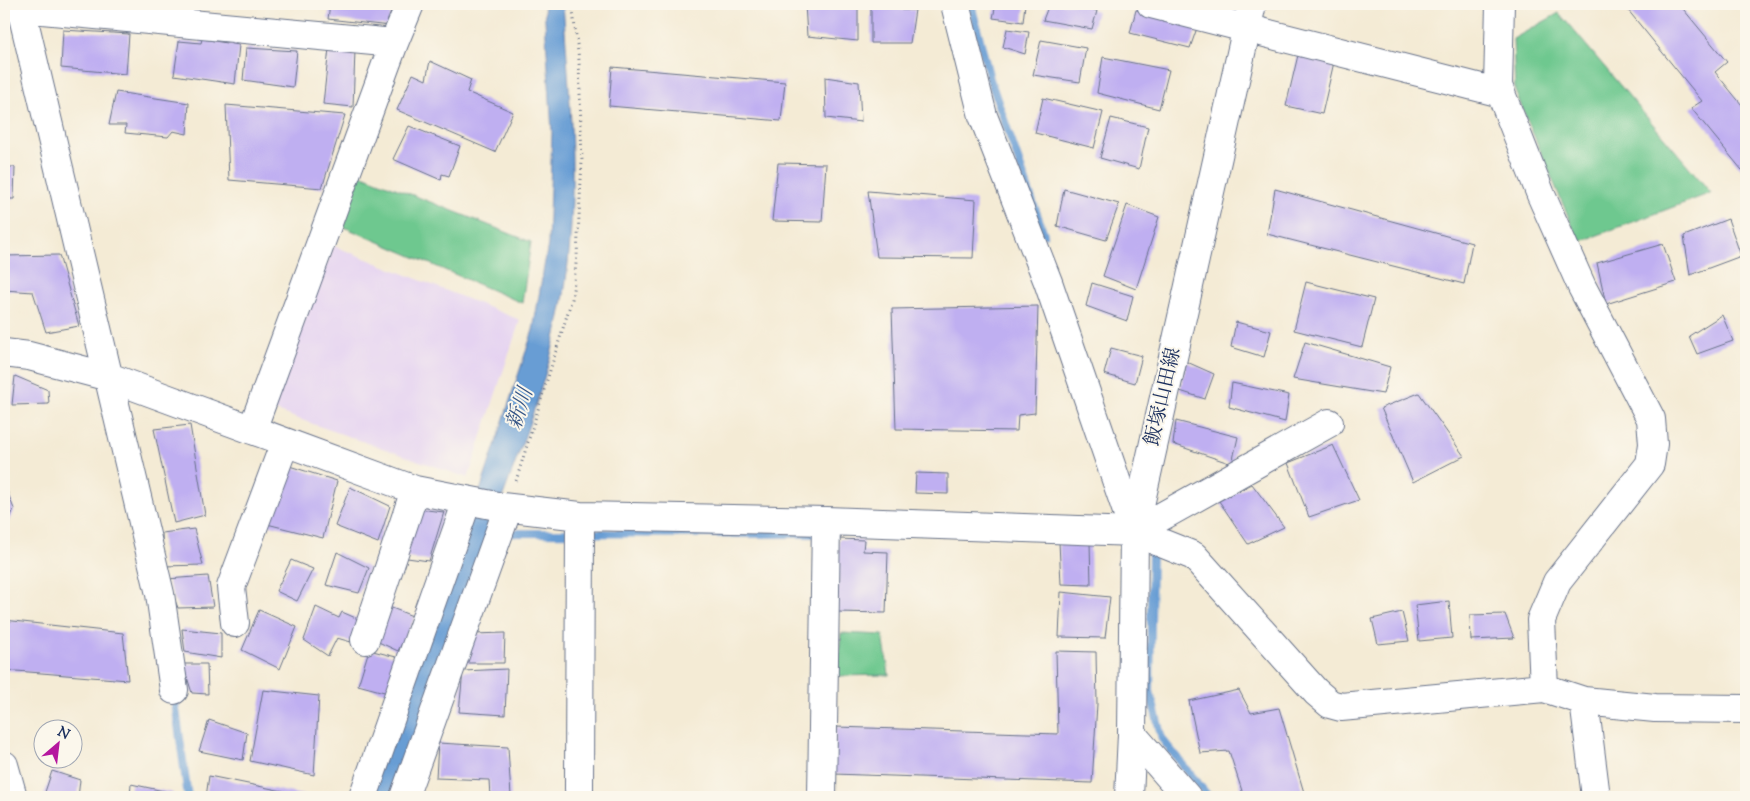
<svg xmlns="http://www.w3.org/2000/svg" width="1750" height="801" font-family="'Sorts Mill Goudy','Noto Serif JP',serif">
<style>
.built{fill:#e5d3f1}
.green{fill:#6ec88f;stroke:#447c76}
.water{fill:#689dd4;stroke:#426699}
.lines{fill:none;stroke-linecap:round;stroke-linejoin:round}
.stream{stroke:#689dd4;stroke-width:8}
.building{fill:#bfaff1}
.minor-casing{stroke:#677188;stroke-width:30}
.major-casing{stroke:#677188;stroke-width:30}
.path{stroke:#677188;stroke-width:3;stroke-dasharray:1 4;stroke-linecap:butt}
.minor{stroke:#fff;stroke-width:28}
.major{stroke:#fff;stroke-width:28}
.labels{text-anchor:middle;dominant-baseline:central;stroke-width:4;stroke-linejoin:round;paint-order:stroke}
.street-label{font-size:20px;fill:#1b2f5e;stroke:#fbf7ec}
.water-label{font-size:21px;font-style:italic;fill:#365687;stroke:#fbf7ec}
</style>
<rect width="100%" height="100%" fill="#fbf7ec"/>
<filter id="ink" filterUnits="userSpaceOnUse"><feTurbulence type="fractalNoise" baseFrequency=".02" numOctaves="2"/><feDisplacementMap in="SourceGraphic" scale="10" xChannelSelector="R" yChannelSelector="G"/><feConvolveMatrix kernelMatrix="1 2 1 2 8 2 1 2 1" color-interpolation-filters="sRGB"/></filter>
<filter id="wash" filterUnits="userSpaceOnUse"><feTurbulence type="fractalNoise" baseFrequency=".0096" numOctaves="4" result="noise"/><feDisplacementMap in="SourceGraphic" scale="20" xChannelSelector="R" yChannelSelector="G"/><feGaussianBlur stdDeviation="1.12" result="paint"/><feColorMatrix in="noise" values="0 0 0 0 0 0 0 0 0 0 0 0 0 0 0 0 0 1.4 0 .05"/><feComposite in="paint" operator="in"/></filter>
<g filter="url(#wash)">
<rect width="100%" height="100%" fill="#f4ebd5"/>
<path class="built" d="M 334,246 L 520,320 L 468,478 L 270,409 Z"/>
<path class="green" d="M 1559,13 L 1711,193 L 1579,242 L 1515,91 L 1513,39 Z
M 360,174 L 531,242 L 522,303 L 344,227 Z
M 841,633 L 883,635 L 889,675 L 837,676 Z"/>
<path class="water" d="M 544,4 L 563,4 C 570,96 578,188 566,280 C 557,356 522,445 495,517 C 462,610 428,704 395,797 L 369,797 L 481,488 L 533,330 L 548,244 L 552,132 Z"/>
<g class="lines">
<path class="stream" d="M 971,4 L 990,79 L 1044,234
M 514,533 L 814,534
M 1152,551 L 1150,691 L 1162,739 L 1209,797
M 174,695 L 188,797"/>
</g>
<g id="blocks">
<path class="building" d="M 330,4 L 391,4 L 390,26 L 328,19 Z
M 805,4 L 858,4 L 858,41 L 807,36 Z
M 871,4 L 899,4 L 901,10 L 915,10 L 910,43 L 871,43 Z
M 996,4 L 1025,4 L 1023,22 L 993,18 Z
M 1049,4 L 1090,4 L 1089,8 L 1097,11 L 1092,29 L 1043,20 Z
M 1623,4 L 1679,4 L 1727,62 L 1715,72 L 1746,110 L 1746,175 L 1691,108 L 1702,101 Z
M 1136,10 L 1198,25 L 1190,48 L 1130,33 Z
M 1007,29 L 1029,32 L 1025,54 L 1003,47 Z
M 63,30 L 129,34 L 126,74 L 61,68 Z
M 202,39 L 239,45 L 235,84 L 174,75 L 179,41 L 201,43 Z
M 1041,40 L 1086,48 L 1080,82 L 1033,75 Z
M 246,48 L 297,51 L 293,87 L 243,80 Z
M 329,48 L 355,50 L 353,107 L 323,104 Z
M 1298,55 L 1334,62 L 1322,114 L 1286,106 Z
M 1103,57 L 1169,70 L 1159,109 L 1097,93 Z
M 430,61 L 471,80 L 467,92 L 513,112 L 495,152 L 397,110 L 413,74 L 426,80 Z
M 612,67 L 785,82 L 781,121 L 609,106 Z
M 825,77 L 859,82 L 861,122 L 826,118 Z
M 116,92 L 189,103 L 187,134 L 173,131 L 168,137 L 125,133 L 126,125 L 109,125 Z
M 1043,98 L 1103,112 L 1094,148 L 1035,133 Z
M 226,105 L 345,115 L 322,188 L 229,180 Z
M 1111,118 L 1148,127 L 1139,169 L 1100,158 Z
M 409,126 L 460,146 L 449,176 L 442,174 L 441,180 L 393,159 Z
M 778,163 L 826,164 L 822,222 L 772,221 Z
M 4,167 L 15,167 L 14,199 L 4,199 Z
M 1064,189 L 1119,204 L 1106,240 L 1057,226 Z
M 1275,189 L 1472,243 L 1464,284 L 1267,234 Z
M 868,191 L 976,200 L 973,258 L 877,257 Z
M 1127,205 L 1159,217 L 1136,289 L 1103,276 Z
M 1728,219 L 1741,256 L 1690,275 L 1684,236 Z
M 1663,244 L 1676,282 L 1606,304 L 1597,263 Z
M 59,255 L 79,326 L 46,332 L 33,292 L 4,290 L 4,256 Z
M 1306,282 L 1374,299 L 1362,347 L 1294,330 Z
M 1092,283 L 1133,296 L 1127,321 L 1086,306 Z
M 1038,306 L 1035,413 L 1018,415 L 1017,431 L 896,429 L 892,309 Z
M 1722,315 L 1733,341 L 1697,354 L 1689,336 Z
M 1236,322 L 1271,331 L 1264,357 L 1231,347 Z
M 1305,342 L 1390,367 L 1383,394 L 1293,379 Z
M 1111,348 L 1142,356 L 1135,383 L 1104,374 Z
M 1187,362 L 1214,374 L 1205,399 L 1180,391 Z
M 15,376 L 48,390 L 49,404 L 12,405 Z
M 1232,383 L 1289,395 L 1285,422 L 1229,407 Z
M 1419,393 L 1464,456 L 1413,482 L 1381,408 Z
M 1176,421 L 1238,437 L 1232,464 L 1173,444 Z
M 190,425 L 205,515 L 174,523 L 154,429 Z
M 1333,445 L 1359,500 L 1309,517 L 1288,463 Z
M 283,464 L 337,481 L 323,538 L 263,523 Z
M 916,473 L 948,474 L 948,494 L 915,493 Z
M 4,483 L 14,509 L 4,532 Z
M 1252,484 L 1284,527 L 1248,544 L 1219,501 Z
M 350,487 L 390,506 L 378,543 L 335,526 Z
M 418,509 L 444,512 L 429,561 L 400,557 Z
M 194,529 L 203,565 L 163,566 L 162,533 Z
M 839,539 L 864,540 L 863,551 L 888,552 L 886,613 L 837,612 Z
M 1059,542 L 1090,542 L 1091,585 L 1061,584 Z
M 337,552 L 369,568 L 359,593 L 326,585 Z
M 291,560 L 313,569 L 297,601 L 276,591 Z
M 208,576 L 213,607 L 178,608 L 167,579 Z
M 1061,592 L 1110,597 L 1105,638 L 1059,637 Z
M 1449,601 L 1452,638 L 1419,641 L 1415,605 Z
M 384,605 L 415,617 L 398,651 L 372,639 Z
M 316,607 L 339,618 L 342,612 L 358,619 L 351,642 L 337,638 L 328,656 L 304,640 Z
M 259,610 L 297,627 L 280,669 L 242,650 Z
M 1402,612 L 1409,641 L 1378,644 L 1372,619 Z
M 1505,614 L 1514,638 L 1471,640 L 1470,615 Z
M 4,620 L 123,633 L 128,680 L 4,670 Z
M 182,629 L 221,633 L 221,658 L 185,652 Z
M 505,633 L 504,663 L 466,663 L 474,634 Z
M 369,650 L 400,658 L 388,693 L 358,685 Z
M 1056,651 L 1096,652 L 1097,704 L 1092,783 L 834,774 L 836,727 L 1058,734 Z
M 183,664 L 207,664 L 208,694 L 192,693 Z
M 507,669 L 505,715 L 459,712 L 463,671 Z
M 263,690 L 319,696 L 314,775 L 250,761 Z
M 1239,690 L 1251,713 L 1279,708 L 1305,796 L 1244,797 L 1229,751 L 1200,753 L 1189,701 Z
M 209,720 L 247,733 L 243,760 L 199,751 Z
M 438,743 L 508,747 L 511,797 L 490,797 L 489,780 L 436,778 Z
M 52,771 L 80,780 L 78,797 L 44,795 Z
M 209,776 L 307,796 L 307,797 L 206,797 Z
M 131,784 L 173,793 L 172,797 L 130,797 Z"/>
</g>
</g>
<g filter="url(#ink)">
<use href="#blocks" fill-opacity="0" stroke="#677188" stroke-width="1"/>
<g class="lines">
<defs>
<path id="minor" d="M 20,4 L 160,594 L 174,690
M 955,4 L 983,116 L 1048,282 L 1134,532
M 1151,4 L 1501,93
M 1500,4 L 1498,86 L 1541,195 L 1582,287 L 1651,419 L 1653,444 L 1650,464 L 1557,582 L 1541,620 L 1544,688
M 21,8 L 394,43 L 410,4
M 4,353 L 29,356 L 109,377 L 415,490 L 502,507 L 580,516 L 826,521 L 1134,532 L 1194,556 L 1316,692 L 1330,704 L 1341,707 L 1544,688 L 1584,701 L 1655,708 L 1746,709
M 252,430 L 394,43
M 1134,532 L 1329,423
M 235,623 L 231,587 L 285,442
M 365,640 L 415,490
M 1584,701 L 1596,797
M 1132,734 L 1187,797
M 4,765 L 13,797
M 579,789 L 580,516
M 363,797 L 467,501
M 404,797 L 508,508
M 822,797 L 826,521"/>
<path id="major" d="M 1129,797 L 1132,734 L 1134,532 L 1252,4"/>
</defs>
<use href="#minor" class="minor-casing"/>
<use href="#major" class="major-casing"/>
<path class="path" d="M 516,481 L 572,299 L 577,255 L 582,161 L 579,60 L 572,4"/>
<use href="#minor" class="minor"/>
<use href="#major" class="major"/>
</g>
</g>
<g class="labels">
<g class="street-label">
<text transform="translate(1164 397) rotate(-77)">飯塚山田線</text>
</g>
<g class="water-label">
<text transform="translate(521 409) rotate(-72)">新川</text>
</g>
</g>
<rect width="1750" height="801" fill="none" stroke="#fbf7ec" stroke-width="20"/>
<g transform="translate(58 744) rotate(28)"><circle r="24" fill="#fbf7ec" stroke="#a1a7b3"/>
<path d="M0-4L9 19L0 12L-9 19Z" fill="#b5179e"/>
<text y="-8" font-size="14" font-weight="bold" text-anchor="middle" fill="#1b2f5e">N</text>
</g>
</svg>
